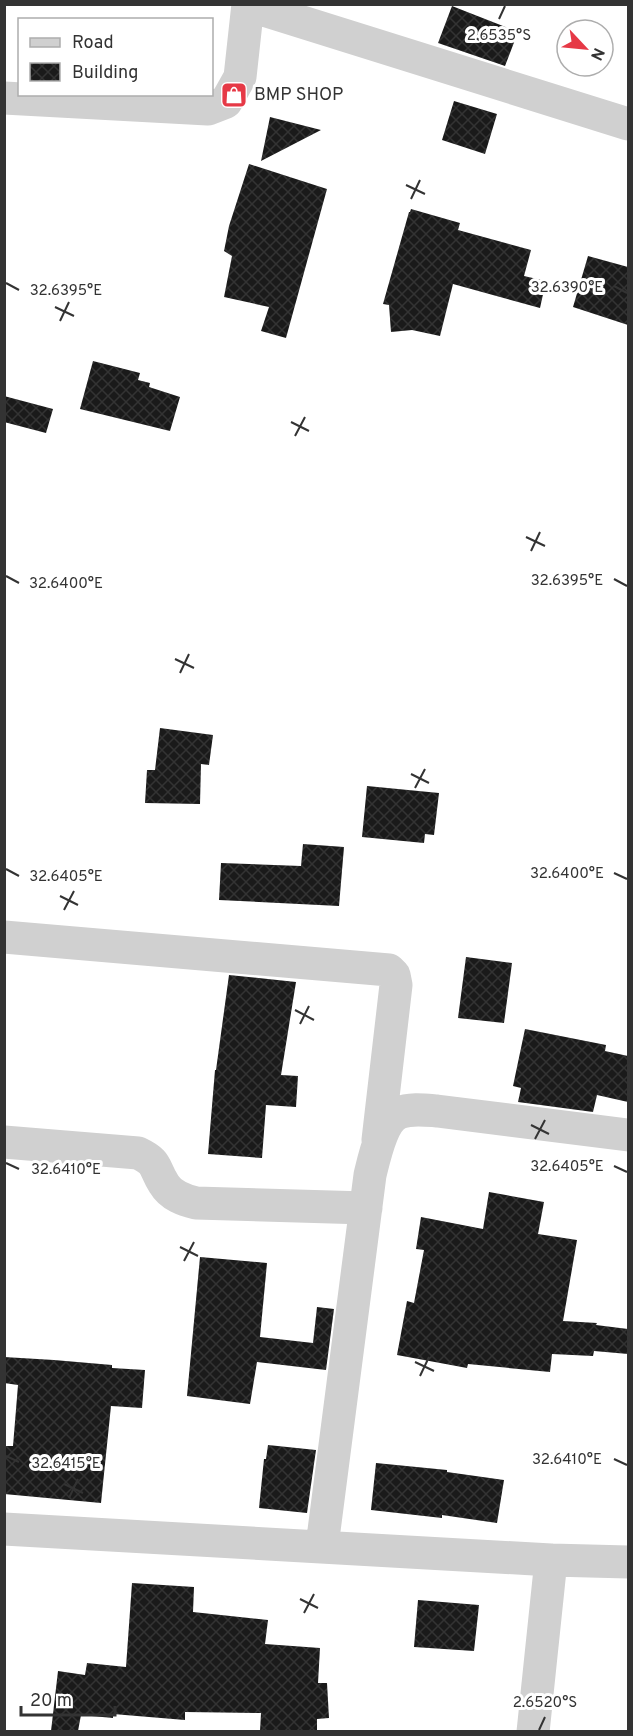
<svg xmlns="http://www.w3.org/2000/svg" width="633" height="1736" font-family="Overpass,sans-serif">
<style>
.building{fill:url(#building-cross-hatch)}
.lines{fill:none;stroke-linecap:round;stroke-linejoin:round}
.minor{stroke:#d0d0d0;stroke-width:33}
.ticks{fill:none;stroke:#333;stroke-width:2}
.labels{text-anchor:middle;dominant-baseline:central;stroke-width:6;stroke-linejoin:round;paint-order:stroke}
.poi-label{font-size:18px;fill:#333;stroke:#fff;text-anchor:start}
.ticks-label{font-size:15px;text-anchor:middle;fill:#333;stroke:#fff;stroke-width:6;stroke-linejoin:round;paint-order:stroke}
</style>
<defs>
<pattern id="building-cross-hatch" width="8" height="8" patternUnits="userSpaceOnUse" patternTransform="scale(1.5)"><rect width="8" height="8" fill="#1a1a1a"/><path d="M0 0l8 8M0 8l8-8" fill="none" stroke="#333"/></pattern>
</defs>
<rect width="100%" height="100%" fill="#fff"/>
<path class="building" d="M 452,6 L 518,32 L 505,66 L 438,43 Z
M 454,101 L 497,114 L 485,154 L 442,140 Z
M 270,117 L 321,130 L 261,161 Z
M 249,164 L 327,189 L 286,338 L 261,331 L 269,307 L 224,297 L 232,256 L 224,251 L 229,226 Z
M 411,209 L 460,223 L 458,230 L 531,250 L 524,276 L 546,281 L 540,308 L 453,284 L 440,336 L 412,330 L 391,332 L 389,305 L 383,304 L 409,212 L 410,212 Z
M 588,256 L 628,267 L 628,325 L 573,307 Z
M 93,361 L 140,373 L 138,380 L 150,383 L 149,387 L 180,397 L 170,431 L 80,409 Z
M 4,396 L 53,409 L 46,433 L 4,422 Z
M 160,728 L 213,735 L 209,765 L 201,764 L 200,804 L 145,803 L 147,770 L 155,770 Z
M 367,786 L 439,793 L 434,835 L 425,834 L 424,843 L 362,837 Z
M 303,844 L 344,847 L 339,906 L 219,900 L 221,863 L 301,866 Z
M 466,957 L 512,963 L 504,1023 L 458,1018 Z
M 229,975 L 296,982 L 281,1075 L 298,1076 L 296,1107 L 266,1105 L 262,1158 L 208,1154 L 215,1070 L 216,1070 Z
M 525,1029 L 606,1045 L 605,1051 L 628,1056 L 628,1102 L 597,1095 L 593,1112 L 518,1102 L 521,1088 L 513,1086 Z
M 489,1192 L 544,1202 L 538,1234 L 577,1240 L 563,1321 L 597,1323 L 596,1325 L 628,1329 L 628,1354 L 594,1351 L 593,1356 L 552,1354 L 550,1372 L 468,1364 L 467,1368 L 397,1355 L 407,1301 L 414,1303 L 424,1250 L 416,1249 L 421,1217 L 483,1229 Z
M 200,1257 L 267,1263 L 260,1337 L 313,1343 L 317,1307 L 334,1309 L 326,1370 L 257,1362 L 250,1404 L 187,1396 Z
M 4,1357 L 54,1360 L 112,1365 L 112,1368 L 145,1370 L 142,1408 L 111,1406 L 101,1503 L 4,1494 L 4,1446 L 13,1446 L 18,1385 L 4,1383 Z
M 268,1445 L 316,1450 L 307,1513 L 259,1508 L 264,1459 L 266,1459 Z
M 376,1463 L 447,1470 L 447,1472 L 504,1480 L 497,1523 L 442,1515 L 442,1518 L 371,1510 Z
M 132,1583 L 194,1587 L 193,1612 L 268,1620 L 265,1644 L 320,1648 L 318,1683 L 327,1683 L 329,1718 L 317,1719 L 317,1731 L 260,1731 L 261,1713 L 185,1712 L 185,1720 L 113,1714 L 113,1718 L 81,1715 L 78,1731 L 51,1731 L 58,1671 L 85,1675 L 87,1663 L 126,1667 Z
M 418,1600 L 479,1605 L 474,1651 L 414,1647 Z"/>
<g class="lines">
<path class="minor" d="M 248,5 L 628,124
M 4,98 L 208,109 L 226,102 L 240,77 L 248,4
M 4,937 L 389,970 L 394,975 L 396,985 L 378,1140
M 4,1142 L 138,1153 C 159,1163 153,1167 164,1184 C 171,1196 184,1200 196,1203 L 366,1208
M 4,1529 L 551,1560 L 628,1562
M 322,1546 L 370,1175 C 374,1159 382,1120 399,1113 C 410,1108 425,1110 437,1111 L 628,1135
M 533,1732 L 551,1560"/>
</g>
<path class="ticks" d="M 499,19 L 505,6M 406,185 L 425,194M 411,199 L 420,180M 6,283 L 19,290M 614,286 L 627,293M 55,307 L 74,316M 60,321 L 69,302M 291,422 L 309,431M 295,436 L 305,417M 526,537 L 545,546M 531,551 L 540,532M 6,576 L 19,583M 614,579 L 627,586M 175,659 L 194,668M 180,673 L 189,654M 411,774 L 429,783M 415,788 L 425,769M 6,869 L 19,876M 614,873 L 627,879M 60,896 L 78,905M 64,910 L 74,891M 295,1010 L 314,1020M 300,1024 L 309,1006M 531,1125 L 549,1134M 535,1139 L 545,1120M 6,1163 L 19,1169M 614,1166 L 627,1172M 180,1247 L 198,1256M 184,1261 L 194,1242M 415,1362 L 434,1371M 420,1376 L 429,1357M 6,1456 L 19,1462M 614,1459 L 627,1465M 64,1484 L 83,1493M 69,1498 L 78,1479M 300,1599 L 318,1608M 304,1613 L 314,1594M 539,1730 L 545,1717"/>
<defs>
<symbol id="shop-square" viewBox="-11 -11 22 22"><rect x="-9" y="-9" width="18" height="18" rx="4" fill="#e63946" stroke="#fff"/><path d="M-5-2.5h2.3a2.7 3.5 0 0 1 5.4 0H5L5.5 6h-11ZM-1.5-2.5h3a1.5 2.3 0 0 0-3 0Z" fill="#fff"/></symbol>
</defs>
<g fill-rule="evenodd">
<use href="#shop-square" x="219" y="80" width="30" height="30"/>
</g>
<g class="labels">
<g class="poi-label">
<text x="254" y="95">BMP SHOP</text>
</g>
</g>
<g class="ticks-label">
<text x="499" y="40">2.6535°S</text>
<text x="567" y="292">32.6390°E</text>
<text x="66" y="295">32.6395°E</text>
<text x="567" y="585">32.6395°E</text>
<text x="66" y="588">32.6400°E</text>
<text x="567" y="878">32.6400°E</text>
<text x="66" y="881">32.6405°E</text>
<text x="567" y="1171">32.6405°E</text>
<text x="66" y="1174">32.6410°E</text>
<text x="567" y="1464">32.6410°E</text>
<text x="66" y="1468">32.6415°E</text>
<text x="545" y="1707">2.6520°S</text>
</g>
<rect width="633" height="1736" fill="none" stroke="#333333" stroke-width="12"/>
<rect x="18" y="18" width="195" height="78" fill="#ffffff" stroke="#adadad" stroke-width="1.5"/>
<rect x="30" y="38" width="30" height="9" fill="#d0d0d0" stroke="#adadad" stroke-width="1.5"/>
<text x="72" y="48" font-size="18" fill="#333333">Road</text>
<rect x="30" y="63" width="30" height="18" fill="url(#building-cross-hatch)" stroke="#adadad" stroke-width="1.5"/>
<text x="72" y="78" font-size="18" fill="#333333">Building</text>
<g transform="translate(585 48) rotate(116)"><circle r="28" fill="#ffffff" stroke="#adadad" stroke-width="1.5"/>
<path d="M0-4.5L10 22L0 15L-10 22Z" fill="#e63946"/>
<text y="-9" font-size="16" font-weight="bold" text-anchor="middle" fill="#333333">N</text>
</g>
<path d="M21 1706v9h94v-9" fill="none" stroke="#333333" stroke-width="3"/>
<text x="30" y="1706" font-size="18" fill="#333333" stroke="#ffffff" stroke-width="4.5" paint-order="stroke">20 m</text>
</svg>
